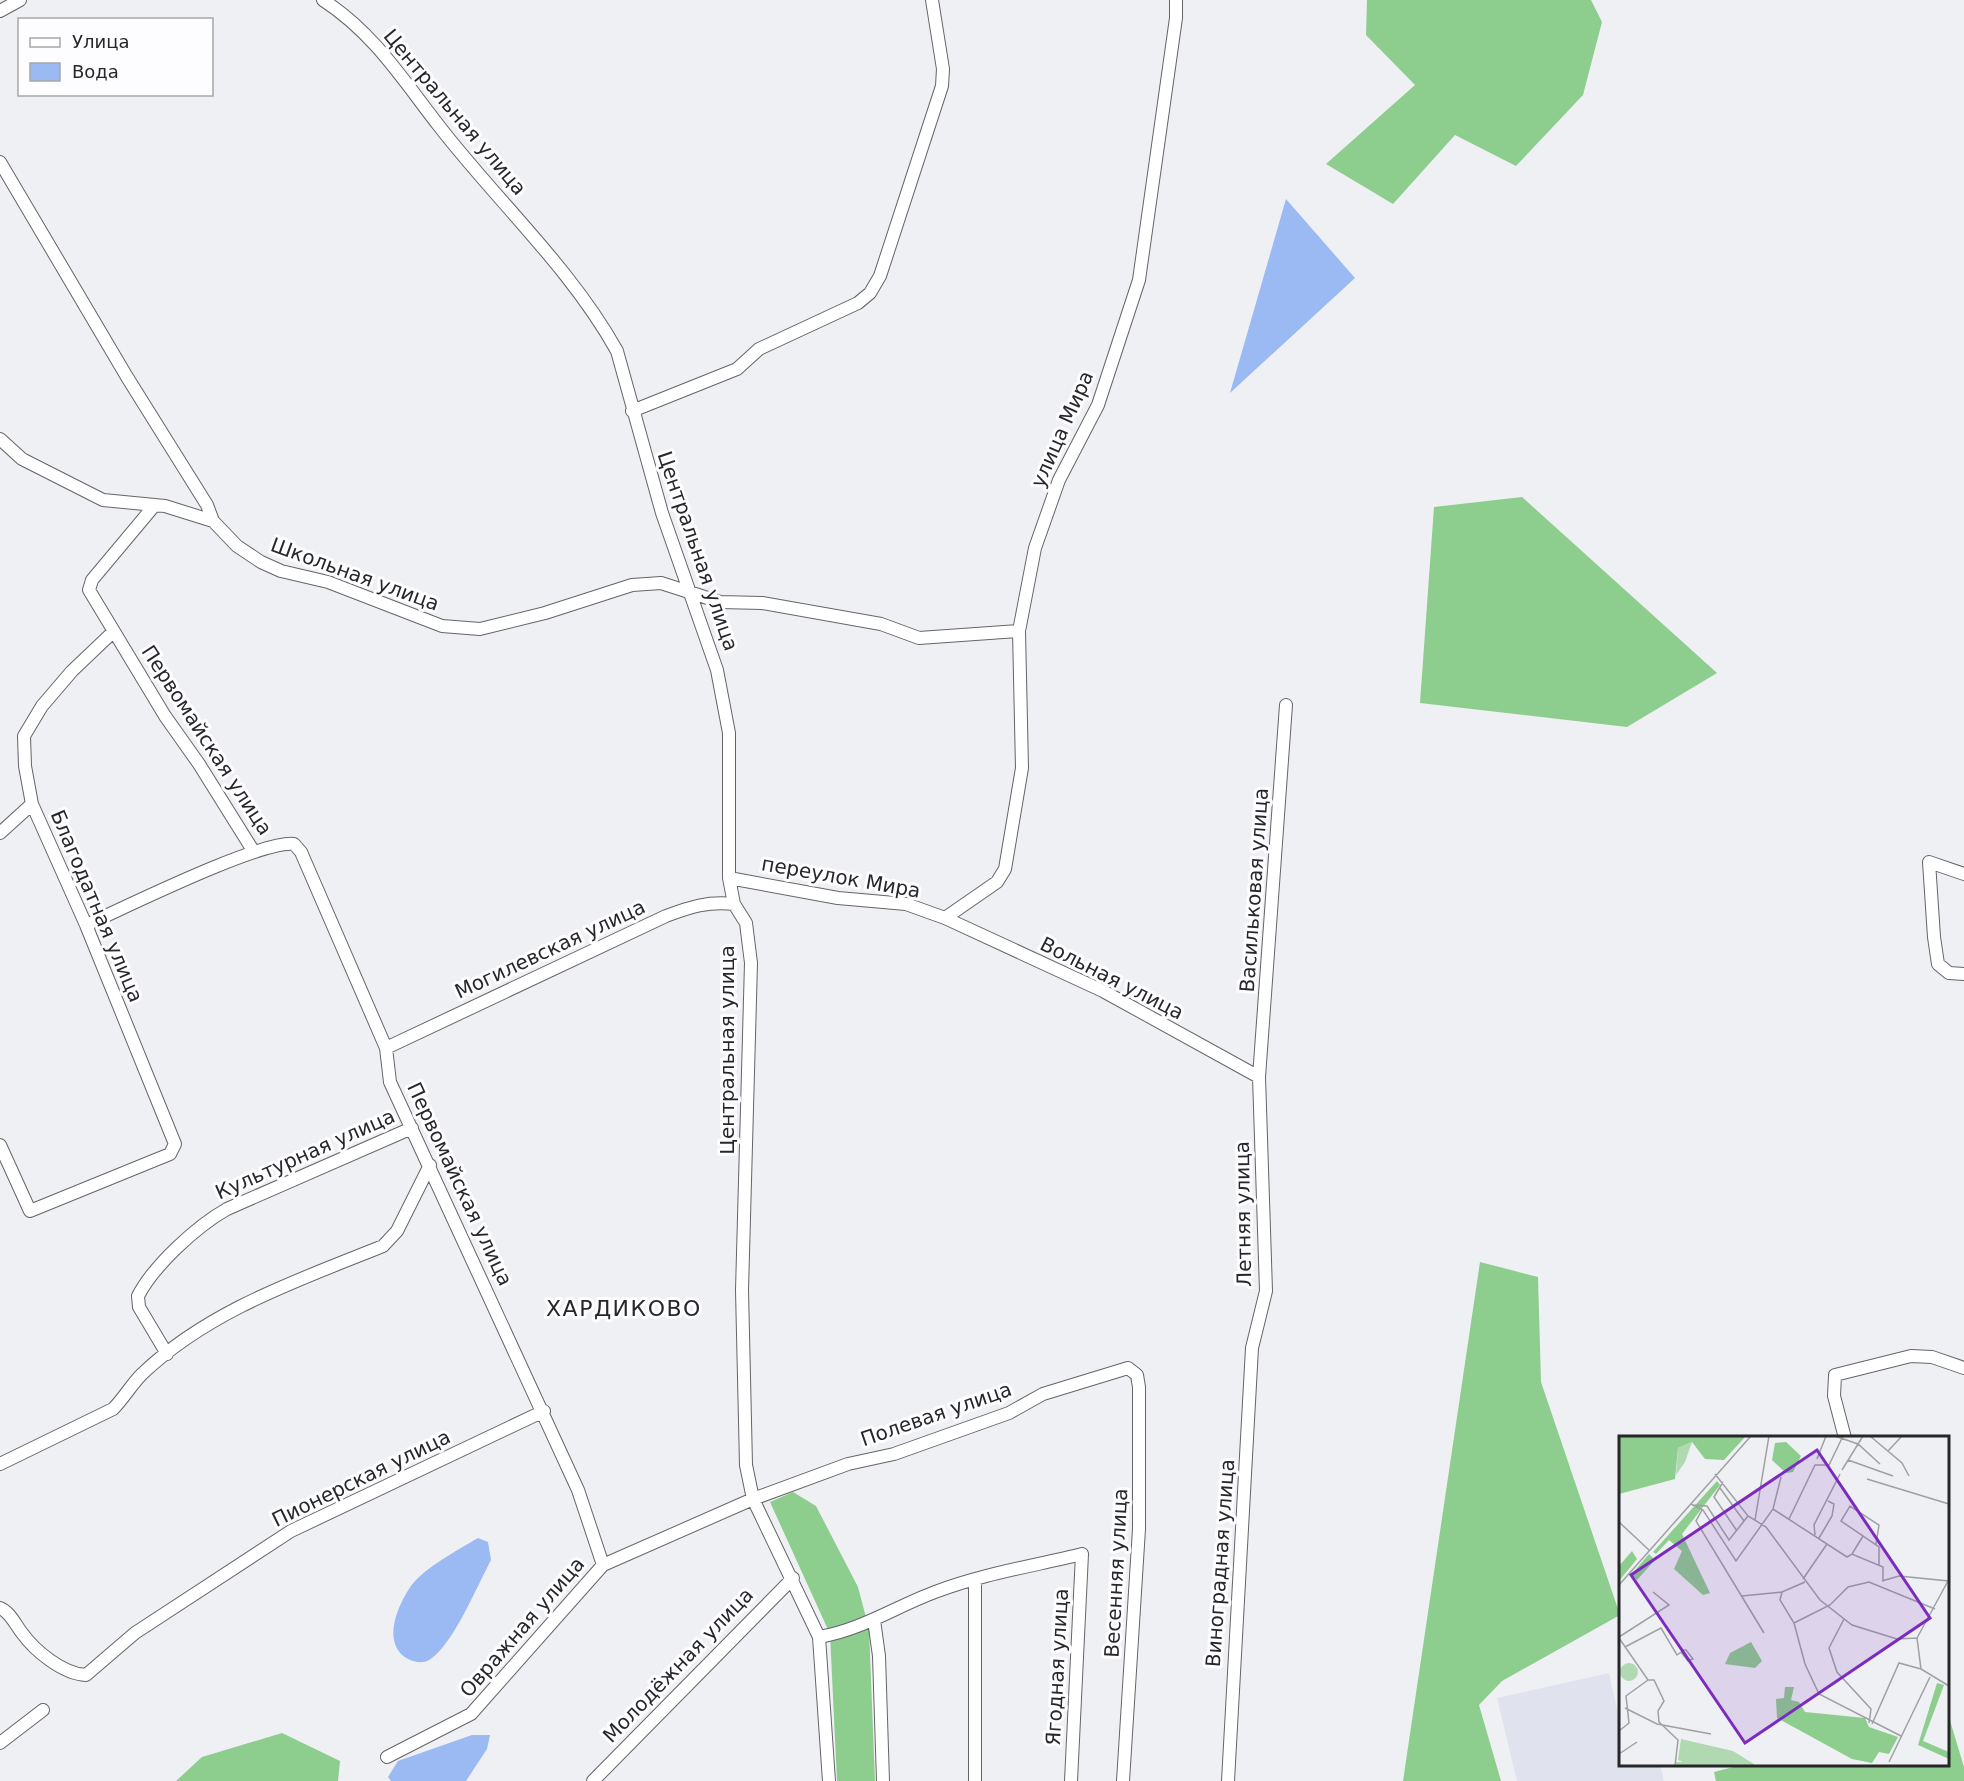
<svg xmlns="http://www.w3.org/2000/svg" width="1964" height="1781" font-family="'DejaVu Sans',sans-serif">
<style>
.built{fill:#e0e3ee}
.forest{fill:#8dcd8e}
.water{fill:#9bb9f2}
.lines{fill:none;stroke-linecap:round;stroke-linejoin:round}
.street-casing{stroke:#646568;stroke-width:14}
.street{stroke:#fff;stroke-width:12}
.labels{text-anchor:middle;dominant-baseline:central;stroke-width:6;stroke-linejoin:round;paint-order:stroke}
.street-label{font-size:20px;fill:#272729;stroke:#fdfdff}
.quarter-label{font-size:22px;letter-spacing:1.5px;fill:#272729;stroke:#fdfdff}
.inset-road{fill:none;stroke:#9fa0a3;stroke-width:1.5}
.view{fill:#7b2cbf;fill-opacity:0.15;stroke:#7b2cbf;stroke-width:3}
.inset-edge{fill:none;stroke:#272729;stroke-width:3}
</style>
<rect width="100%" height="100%" fill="#eff0f4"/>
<path class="built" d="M 1609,1673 L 1620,1722 L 1620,1764 L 1660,1765 L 1664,1781 L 1517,1781 L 1497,1698 Z"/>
<path class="forest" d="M 1367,0 L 1591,0 L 1602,22 L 1583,95 L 1516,166 L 1455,135 L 1393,204 L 1326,164 L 1415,85 L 1366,35 Z
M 1522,497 L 1717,673 L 1627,727 L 1420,703 L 1434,507 Z
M 1480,1262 L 1538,1277 L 1541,1382 L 1620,1615 L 1502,1681 L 1479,1705 L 1501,1781 L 1403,1781 Z
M 793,1492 L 816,1506 L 858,1587 L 869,1629 L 875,1781 L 837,1781 L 830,1634 L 770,1502 Z
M 1948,1714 L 1964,1767 L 1964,1781 L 1716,1781 L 1714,1772 L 1745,1764 L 1948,1764 Z
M 282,1733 L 340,1761 L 338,1781 L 176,1781 L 202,1757 Z"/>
<path class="water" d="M 1286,199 L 1355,278 L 1230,393 Z
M 478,1538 L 488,1542 L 491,1560 C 478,1584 452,1647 429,1660 C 423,1664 414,1662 408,1659 C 381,1644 397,1606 411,1586 C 424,1568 458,1550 478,1538 Z
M 472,1735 L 490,1735 L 487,1749 L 466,1781 L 391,1781 L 388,1777 L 398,1761 Z"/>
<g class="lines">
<defs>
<path id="street" d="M 323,0 C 374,33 403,80 439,126 C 497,201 570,267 617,351 L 662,513 L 717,670 L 729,733 L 729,878 L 734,904 L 746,923 L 751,963 L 742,1290 L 746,1465 L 753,1499 L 819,1637 L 829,1781
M 0,11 L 20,0
M 0,162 L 127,377 L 207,505 L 213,521 L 237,546 L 261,562 L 281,571 L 328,582 L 442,626 L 480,629 L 545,613 L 632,585 L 661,583 L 720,602 L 762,603 L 881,624 L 919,638 L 1019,631
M 632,411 L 737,369 L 759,349 L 858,303 L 870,293 L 880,276 L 942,86 L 943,69 L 932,0
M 0,439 L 22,459 L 103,500 L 165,506 L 213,521
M 154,506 L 92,580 L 89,590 L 165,716 L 199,764 L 254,852
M 0,833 L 32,804
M 1964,874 L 1929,862 L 1934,937 L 1938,964 L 1949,973 L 1964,974
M 729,878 L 838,898 L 906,904 L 945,918 L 1103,991 L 1259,1077
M 945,918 L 997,882 L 1005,869 L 1022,768 L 1019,631 L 1035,548 L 1059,480 L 1098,405 L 1139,280 L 1176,18 L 1176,0
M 86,925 C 126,907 261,840 294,844 L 301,852 L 386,1048 L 390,1082 L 578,1490 L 603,1565
M 386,1048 L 666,916 C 690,907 708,901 734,904
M 0,1145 L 30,1211 L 170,1154 L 175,1144 L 86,925 L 32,804 L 25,766 L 24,736 L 42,706 L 72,671 L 113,632
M 167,1354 L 139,1307 L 138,1296 C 154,1265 197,1226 227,1209 L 412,1128
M 1845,1438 L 1834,1396 L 1835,1375 L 1911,1356 L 1932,1357 L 1964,1368
M 0,1464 L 113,1409 C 124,1398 131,1385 142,1374 C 209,1310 299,1280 383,1246 L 397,1231 L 430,1165
M 975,1580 L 975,1781
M 0,1608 C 10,1612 15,1624 22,1633 C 35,1651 63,1674 86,1675 L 135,1633 L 291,1531 L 544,1411
M 874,1620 L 879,1656 L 883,1781
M 819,1637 C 861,1630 895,1607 935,1592 C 982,1574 1033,1566 1082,1554 L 1071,1781
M 0,1743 L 43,1710
M 387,1757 L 471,1714 L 603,1565 L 753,1499 L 848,1464 L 894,1454 L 1009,1413 L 1043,1394 L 1128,1368 L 1137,1375 L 1139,1387 L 1139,1529 L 1123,1781
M 593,1781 L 793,1578
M 1228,1781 L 1252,1348 L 1266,1291 L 1259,1077 L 1286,705"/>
</defs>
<use href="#street" class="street-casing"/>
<use href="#street" class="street"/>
</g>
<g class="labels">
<g class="street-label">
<text transform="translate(455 112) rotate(50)">Центральная улица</text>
<text transform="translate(1062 429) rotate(-66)">улица Мира</text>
<text transform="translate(698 551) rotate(71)">Центральная улица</text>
<text transform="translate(355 574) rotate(20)">Школьная улица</text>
<text transform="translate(207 740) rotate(57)">Первомайская улица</text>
<text transform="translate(841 877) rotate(10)">переулок Мира</text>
<text transform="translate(1254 890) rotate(-86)">Васильковая улица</text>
<text transform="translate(97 906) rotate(67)">Благодатная улица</text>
<text transform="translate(550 949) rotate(-25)">Могилевская улица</text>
<text transform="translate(1112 978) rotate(27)">Вольная улица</text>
<text transform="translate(727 1050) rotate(-90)">Центральная улица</text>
<text transform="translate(305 1154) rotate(-24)">Культурная улица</text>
<text transform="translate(460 1184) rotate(65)">Первомайская улица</text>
<text transform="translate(1243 1214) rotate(-91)">Летняя улица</text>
<text transform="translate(936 1414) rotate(-19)">Полевая улица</text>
<text transform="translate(361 1478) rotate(-26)">Пионерская улица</text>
<text transform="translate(1220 1563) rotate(-86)">Виноградная улица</text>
<text transform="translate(1116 1573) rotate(-87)">Весенняя улица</text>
<text transform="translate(522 1627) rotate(-49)">Овражная улица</text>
<text transform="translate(678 1665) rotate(-46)">Молодёжная улица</text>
<text transform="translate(1057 1667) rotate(-87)">Ягодная улица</text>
</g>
<g class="quarter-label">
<text x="624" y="1308">ХАРДИКОВО</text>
</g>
</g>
<g transform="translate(1619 1436)">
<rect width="330" height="330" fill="#eff0f4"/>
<path d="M 73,6 L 66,26 L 57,39 L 59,12 ZM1 236a9 9 0 1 1 18 0a9 9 0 1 1-18 0ZM 62,303 L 114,315 L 138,330 L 59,330 L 56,326 L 64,326 L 59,324 Z" fill="#b1d9b1"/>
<path d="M 0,0 L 127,0 L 105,24 L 86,23 L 73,6 L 59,12 L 56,43 L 0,58 ZM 167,6 L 182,20 L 174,36 L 167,37 L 153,24 L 156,7 ZM 98,45 L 101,49 L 63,98 L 91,157 L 84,159 L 55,133 L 63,115 L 50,104 L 37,118 L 34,116 ZM 13,115 L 18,123 L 0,145 L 0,130 ZM 30,118 L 36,124 L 18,144 L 12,139 ZM 132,206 L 143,225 L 136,232 L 106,228 L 111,217 ZM 318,247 L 325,249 L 304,305 L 330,316 L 330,323 L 299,309 ZM 166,251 L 175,251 L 172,264 L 180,266 L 186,276 L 246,282 L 250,291 L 279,301 L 270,318 L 260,316 L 253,327 L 233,323 L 158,282 L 157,263 L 165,262 Z" fill="#8dcd8e"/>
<path class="inset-road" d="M 216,0 L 239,8 L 261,28M 251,0 L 283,27 L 290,40M 269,15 L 283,0M 198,23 L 207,0M 229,24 L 274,40M 223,34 L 244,0M 96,38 L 129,80 L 147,91 L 201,164 L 233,189 L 278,203 L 298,202M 248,43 L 330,68M 104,46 L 95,61 L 118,95M 101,52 L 125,85M 72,68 L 84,74 L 117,125 L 154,73 L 162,41M 74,69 L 88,70 L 110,104 L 129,80M 154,73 L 228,121 L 233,118 L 264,131 L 264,144M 83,74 L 77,85 L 145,197M 170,83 L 196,29 L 210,29 L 224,0M 136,84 L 150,0M 0,86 L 31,115M 196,99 L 195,89 L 221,38M 200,102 L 213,80 L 215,68 L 209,65M 257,108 L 260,89 L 231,70 L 222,85 L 260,111 L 260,130M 233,118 L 244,100M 184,143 L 208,108M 263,145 L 280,140 L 329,145 L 298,202M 0,149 L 132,0M 163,156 L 161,164 L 175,187 L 186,228 L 200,258 L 282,300M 123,160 L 163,156 L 186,146M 225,183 L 210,212 L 218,236 L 252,273 L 250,287M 175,187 L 211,169 L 229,151 L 250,146 L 316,173M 0,201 L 50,169 L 34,156M 0,202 L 29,244 L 35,244 L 45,265 L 39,275 L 40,286 L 59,304 L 56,330M 298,202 L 302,233 L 330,250M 6,211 L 42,192 L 58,219 L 65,214 L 67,214 L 74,223 L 69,225 L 62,216M 6,272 L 38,288 L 92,298M 253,288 L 280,227 L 302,233M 0,295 L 10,287 L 7,260 L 29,244M 0,318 L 18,306M 270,326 L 311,241"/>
<path class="view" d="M 198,14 L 311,182 L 126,307 L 12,139 Z"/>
<rect width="330" height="330" class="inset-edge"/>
</g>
<rect x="18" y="18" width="195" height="78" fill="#fdfdff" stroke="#a7a7a9" stroke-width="1.5"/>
<rect x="30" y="38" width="30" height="9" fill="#ffffff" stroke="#a7a7a9" stroke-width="1.5"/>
<text x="72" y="48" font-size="18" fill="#272729">Улица</text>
<rect x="30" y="63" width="30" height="18" fill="#9bb9f2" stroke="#a7a7a9" stroke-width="1.5"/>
<text x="72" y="78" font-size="18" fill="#272729">Вода</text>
</svg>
